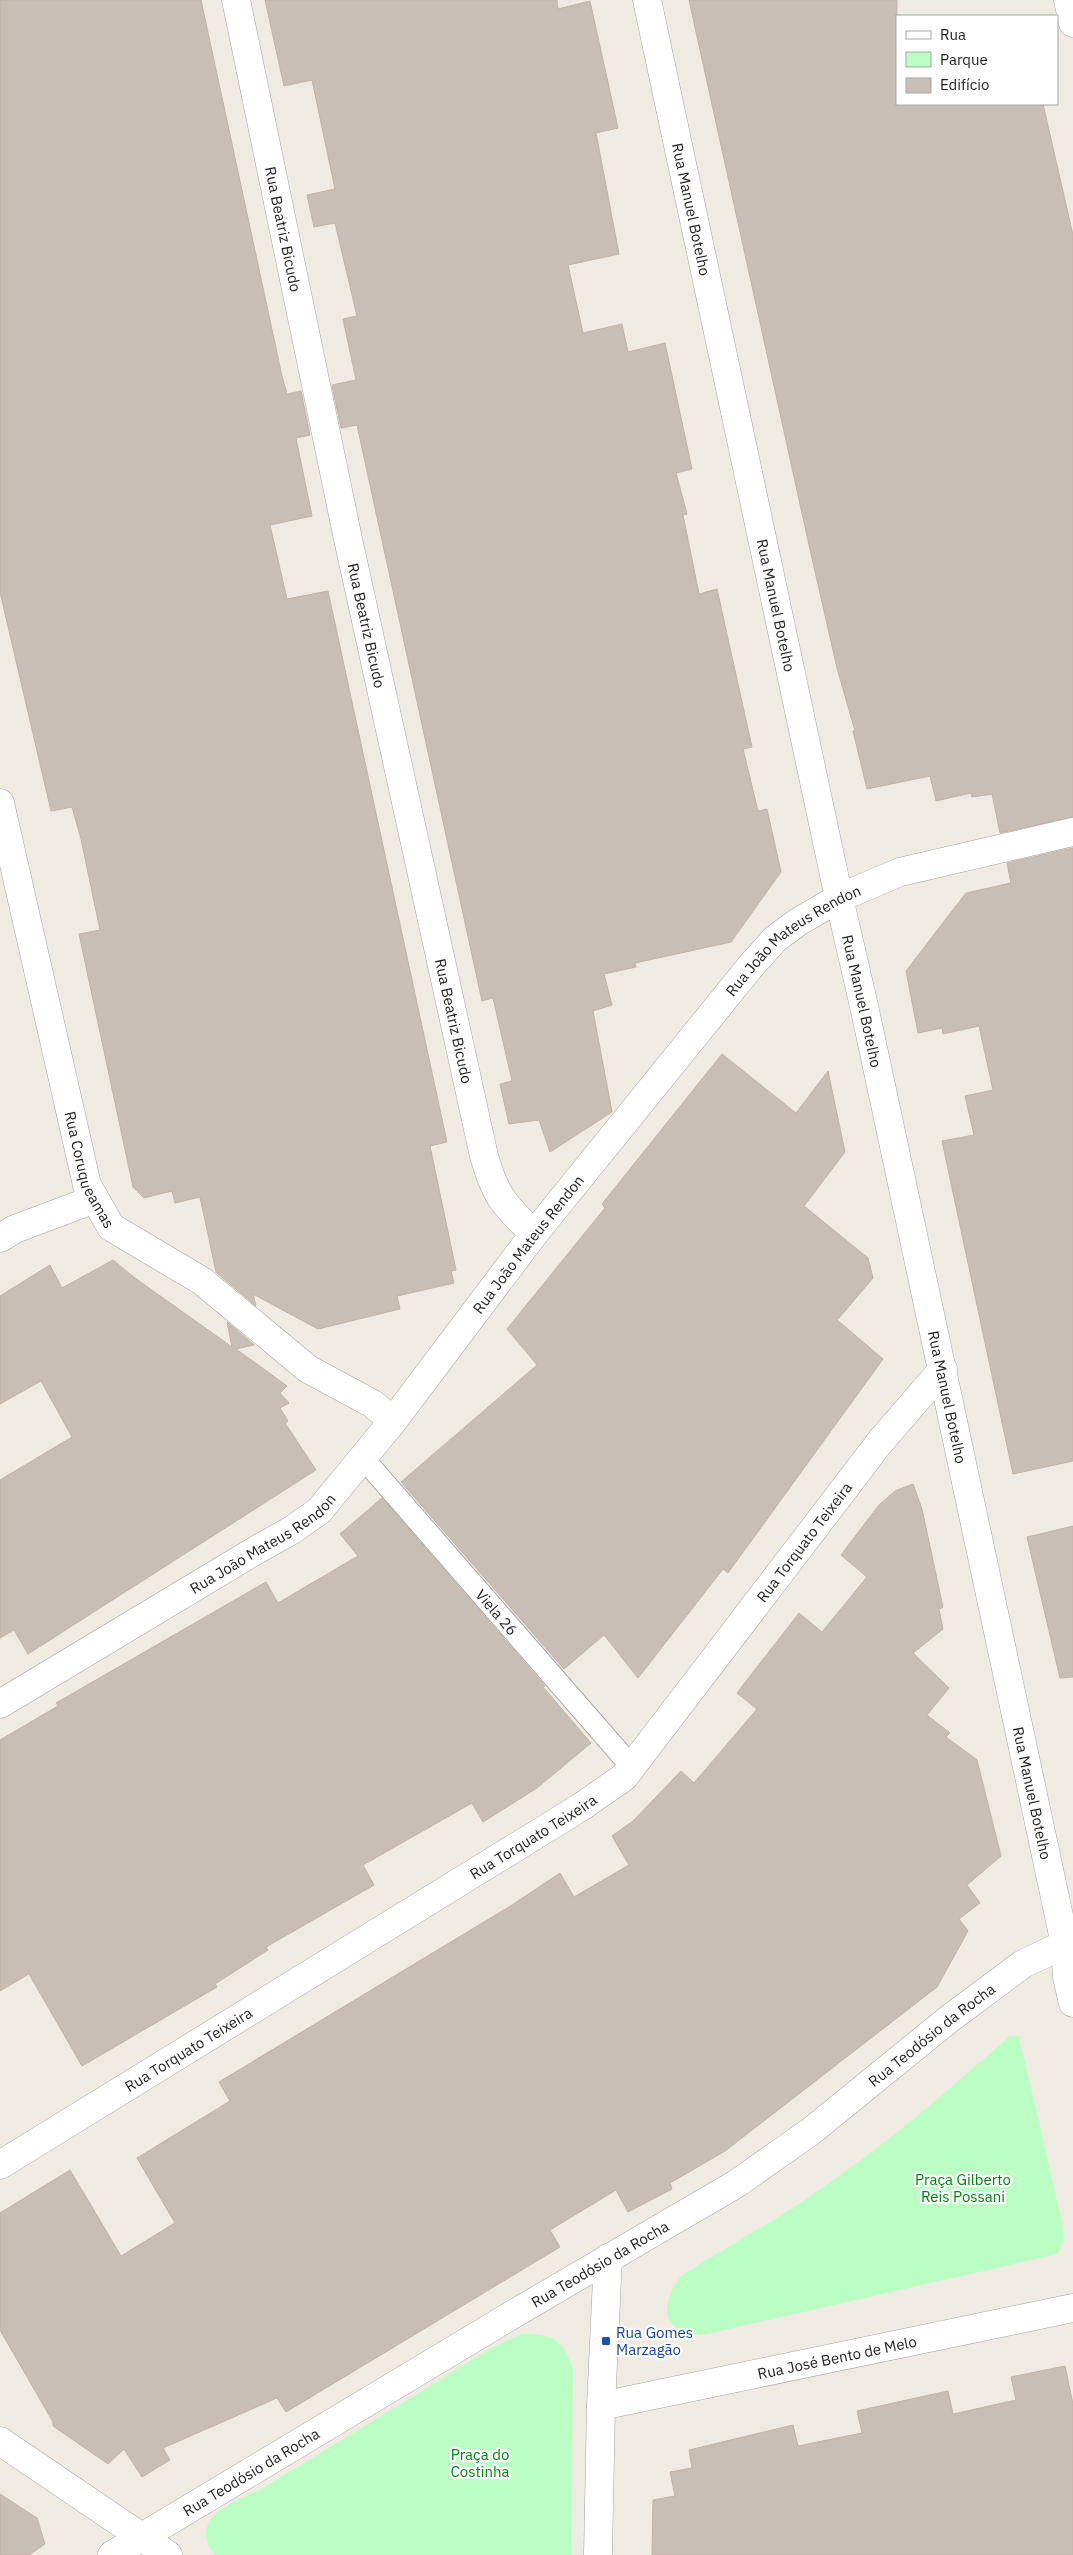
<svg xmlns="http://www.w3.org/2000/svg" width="1073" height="2555" font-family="'IBM Plex Sans',sans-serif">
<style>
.park{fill:#bafec3}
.building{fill:#c7beb5;stroke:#c2b2a3}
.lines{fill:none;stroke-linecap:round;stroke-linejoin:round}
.lane-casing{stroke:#a4a4a4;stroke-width:23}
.street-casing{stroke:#a4a4a4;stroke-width:29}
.lane{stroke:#fff;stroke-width:21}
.street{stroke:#fff;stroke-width:28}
.transit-dot{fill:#1a4fb4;stroke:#fff;stroke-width:2}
.labels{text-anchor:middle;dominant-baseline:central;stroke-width:4.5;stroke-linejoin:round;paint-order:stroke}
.street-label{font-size:15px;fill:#1d1d1d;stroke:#fff}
.park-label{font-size:15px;fill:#028412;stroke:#fff}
.transit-label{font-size:15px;fill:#164399;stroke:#fff;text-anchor:start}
</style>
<rect width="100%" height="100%" fill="#efebe2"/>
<path class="park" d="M 1010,2036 L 1019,2036 L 1062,2222 L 1064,2239 L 1058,2254 L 703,2335 C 661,2335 659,2305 681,2276 C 723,2249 767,2225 808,2198 C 879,2150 946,2093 1010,2036 Z
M 523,2334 C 554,2334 564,2340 573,2370 L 571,2555 L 215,2555 C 206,2545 202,2533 210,2521 C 222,2503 251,2496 268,2485 C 321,2453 374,2420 427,2388 C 458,2369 489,2346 523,2334 Z"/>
<path class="building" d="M 0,0 L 201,0 L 282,376 L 287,394 L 301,391 L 310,435 L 296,438 L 312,516 L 270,525 L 287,599 L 328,591 L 447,1142 L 430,1146 L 456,1270 L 451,1271 L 454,1283 L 397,1296 L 400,1309 L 318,1329 L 253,1294 L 256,1306 L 216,1272 L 200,1197 L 175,1203 L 172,1191 L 144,1198 L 133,1187 L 79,934 L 100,930 L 81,839 L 72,807 L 51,811 L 0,592 Z
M 265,0 L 557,0 L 558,9 L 590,1 L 618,128 L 596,133 L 619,254 L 568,265 L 583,333 L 622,324 L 628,352 L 665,343 L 692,469 L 676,473 L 687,514 L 683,515 L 699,594 L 717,589 L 752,747 L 743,749 L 758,811 L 767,809 L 781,872 L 731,942 L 635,963 L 636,967 L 604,974 L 612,1005 L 593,1011 L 612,1112 L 550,1152 L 539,1120 L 509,1124 L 500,1084 L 512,1081 L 493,998 L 482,1001 L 357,425 L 341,428 L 332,385 L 356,380 L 343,319 L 357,316 L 335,223 L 314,227 L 307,195 L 335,189 L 312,80 L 284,86 Z
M 689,0 L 897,0 L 897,104 L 1043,104 L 1073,235 L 1073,817 L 1000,833 L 992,794 L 972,797 L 971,793 L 936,801 L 930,776 L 867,789 L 853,731 L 855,731 L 837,668 L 809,545 Z
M 1073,848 L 1073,1461 L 1013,1474 L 942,1141 L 974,1135 L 965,1096 L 993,1090 L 979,1026 L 943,1034 L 942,1028 L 918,1033 L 906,971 L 966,893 L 1011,883 L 1007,863 Z
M 722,1054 L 796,1113 L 828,1071 L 845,1152 L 804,1206 L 868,1258 L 873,1278 L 839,1318 L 836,1319 L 883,1359 L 728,1573 L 723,1569 L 638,1678 L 604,1635 L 564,1669 L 401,1482 L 537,1365 L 507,1329 L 605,1208 L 602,1204 Z
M 113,1260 L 135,1278 L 232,1347 L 227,1322 L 254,1345 L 236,1349 L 287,1386 L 280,1393 L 289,1403 L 280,1408 L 288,1421 L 285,1423 L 316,1470 L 28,1654 L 14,1630 L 0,1638 L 0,1480 L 72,1437 L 41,1381 L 0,1404 L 0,1296 L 50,1265 L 62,1288 Z
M 913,1484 L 922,1509 L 943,1607 L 939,1609 L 943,1629 L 913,1653 L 949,1688 L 927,1715 L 950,1733 L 946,1737 L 977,1760 L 1001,1856 L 967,1885 L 980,1903 L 959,1919 L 968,1931 L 937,1987 L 725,2151 L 670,2183 L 672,2189 L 628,2212 L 616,2190 L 550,2230 L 560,2247 L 286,2412 L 277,2398 L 163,2448 L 170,2460 L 142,2477 L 124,2449 L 108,2464 L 53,2426 L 53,2422 L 0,2330 L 0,2213 L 70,2170 L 121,2256 L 175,2223 L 137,2158 L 230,2101 L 219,2082 L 512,1905 L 560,1873 L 574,1897 L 629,1865 L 612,1836 L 633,1821 L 681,1771 L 694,1783 L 757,1709 L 737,1693 L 799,1613 L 822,1632 L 867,1577 L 841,1555 L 879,1505 L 895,1491 Z
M 382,1498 L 545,1686 L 543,1687 L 591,1743 L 537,1788 L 483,1822 L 472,1803 L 363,1865 L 374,1885 L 266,1947 L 268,1950 L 215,1984 L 217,1987 L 82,2066 L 29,1974 L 0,1991 L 0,1740 L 58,1706 L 56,1703 L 266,1582 L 278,1603 L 358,1556 L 340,1534 Z
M 1073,1526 L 1073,1677 L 1060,1678 L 1027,1537 Z
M 1065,2366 L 1073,2404 L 1073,2555 L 652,2555 L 653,2500 L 675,2496 L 670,2472 L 692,2468 L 689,2450 L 793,2425 L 798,2446 L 862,2433 L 857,2411 L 948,2391 L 953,2414 L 1016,2400 L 1011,2377 Z
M 0,2494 L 37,2518 L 45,2544 L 29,2555 L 0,2555 Z"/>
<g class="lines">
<defs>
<g id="lane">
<path id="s1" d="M 363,1458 L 631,1766"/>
</g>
<g id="street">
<path id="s2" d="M 236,0 L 348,539 L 484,1156 C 496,1198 504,1204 534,1234"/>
<path id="s3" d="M 647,0 L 839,898 L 864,1006 L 1065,1944 L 1067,1977 L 1073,2003"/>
<path d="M 1068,0 L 1073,23"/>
<path id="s4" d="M 0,803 L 87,1185 L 111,1227 L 202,1281 L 308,1369 L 373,1404 L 393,1421"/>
<path d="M 0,1238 L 15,1229 L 95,1199"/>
<path id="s5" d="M 0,1704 L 258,1549 L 292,1530 L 319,1511 L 393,1421 L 534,1234 L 750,967 L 775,939 L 798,922 L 839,898 L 900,872 L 1073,832"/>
<path id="s6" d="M 0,2165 L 581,1807 L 624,1777 L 880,1442 L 943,1369"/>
<path id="s7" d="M 601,2406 L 1073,2308"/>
<path d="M 0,2441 L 168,2555"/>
<path id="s8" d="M 112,2555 L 522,2309 L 736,2184 L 810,2132 L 949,2019 L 1023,1964 L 1065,1944"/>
<path d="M 598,2555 L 601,2406 L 608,2258"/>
</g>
</defs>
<use href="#lane" class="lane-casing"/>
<use href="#street" class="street-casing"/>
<use href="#lane" class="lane"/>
<use href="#street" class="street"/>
</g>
<rect class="transit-dot" x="601" y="2336" width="10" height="10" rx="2.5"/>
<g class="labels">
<g class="street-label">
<text stroke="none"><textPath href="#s3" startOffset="214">Rua Manuel Botelho</textPath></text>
<text stroke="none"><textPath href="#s2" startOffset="234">Rua Beatriz Bicudo</textPath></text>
<text stroke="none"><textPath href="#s3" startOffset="619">Rua Manuel Botelho</textPath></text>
<text stroke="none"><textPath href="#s2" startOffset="639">Rua Beatriz Bicudo</textPath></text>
<text stroke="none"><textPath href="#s5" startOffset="1118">Rua João Mateus Rendon</textPath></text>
<text stroke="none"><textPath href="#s3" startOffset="1024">Rua Manuel Botelho</textPath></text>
<text stroke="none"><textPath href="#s2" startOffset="1044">Rua Beatriz Bicudo</textPath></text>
<text stroke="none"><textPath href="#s4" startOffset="378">Rua Coruqueamas</textPath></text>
<text stroke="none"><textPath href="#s5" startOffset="712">Rua João Mateus Rendon</textPath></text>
<text stroke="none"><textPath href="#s3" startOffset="1429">Rua Manuel Botelho</textPath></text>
<text stroke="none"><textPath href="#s6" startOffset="1031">Rua Torquato Teixeira</textPath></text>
<text stroke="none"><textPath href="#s5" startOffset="308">Rua João Mateus Rendon</textPath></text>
<text stroke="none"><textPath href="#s1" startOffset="204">Viela 26</textPath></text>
<text stroke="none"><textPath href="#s3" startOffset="1834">Rua Manuel Botelho</textPath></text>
<text stroke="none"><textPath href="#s6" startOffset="626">Rua Torquato Teixeira</textPath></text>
<text stroke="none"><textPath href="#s8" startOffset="972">Rua Teodósio da Rocha</textPath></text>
<text stroke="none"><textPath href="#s6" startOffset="221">Rua Torquato Teixeira</textPath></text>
<text stroke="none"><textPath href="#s8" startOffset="568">Rua Teodósio da Rocha</textPath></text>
<text stroke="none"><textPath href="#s7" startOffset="241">Rua José Bento de Melo</textPath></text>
<text stroke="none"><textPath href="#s8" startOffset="162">Rua Teodósio da Rocha</textPath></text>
</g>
<g class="park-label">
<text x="963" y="2179">Praça Gilberto<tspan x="963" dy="17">Reis Possani</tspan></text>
<text x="480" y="2454">Praça do<tspan x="480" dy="17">Costinha</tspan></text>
</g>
<g class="transit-label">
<text x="616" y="2332">Rua Gomes<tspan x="616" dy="17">Marzagão</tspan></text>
</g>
</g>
<rect x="896" y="15" width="162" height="90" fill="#ffffff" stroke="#a5a5a5"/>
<rect x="906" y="31" width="25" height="8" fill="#ffffff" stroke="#a5a5a5"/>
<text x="940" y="40" font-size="15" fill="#1d1d1d">Rua</text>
<rect x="906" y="52" width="25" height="15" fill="#bafec3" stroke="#a5a5a5"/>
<text x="940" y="65" font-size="15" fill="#1d1d1d">Parque</text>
<rect x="906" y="78" width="25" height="15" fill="#c7beb5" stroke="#a5a5a5"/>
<text x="940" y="90" font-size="15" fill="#1d1d1d">Edifício</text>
</svg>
